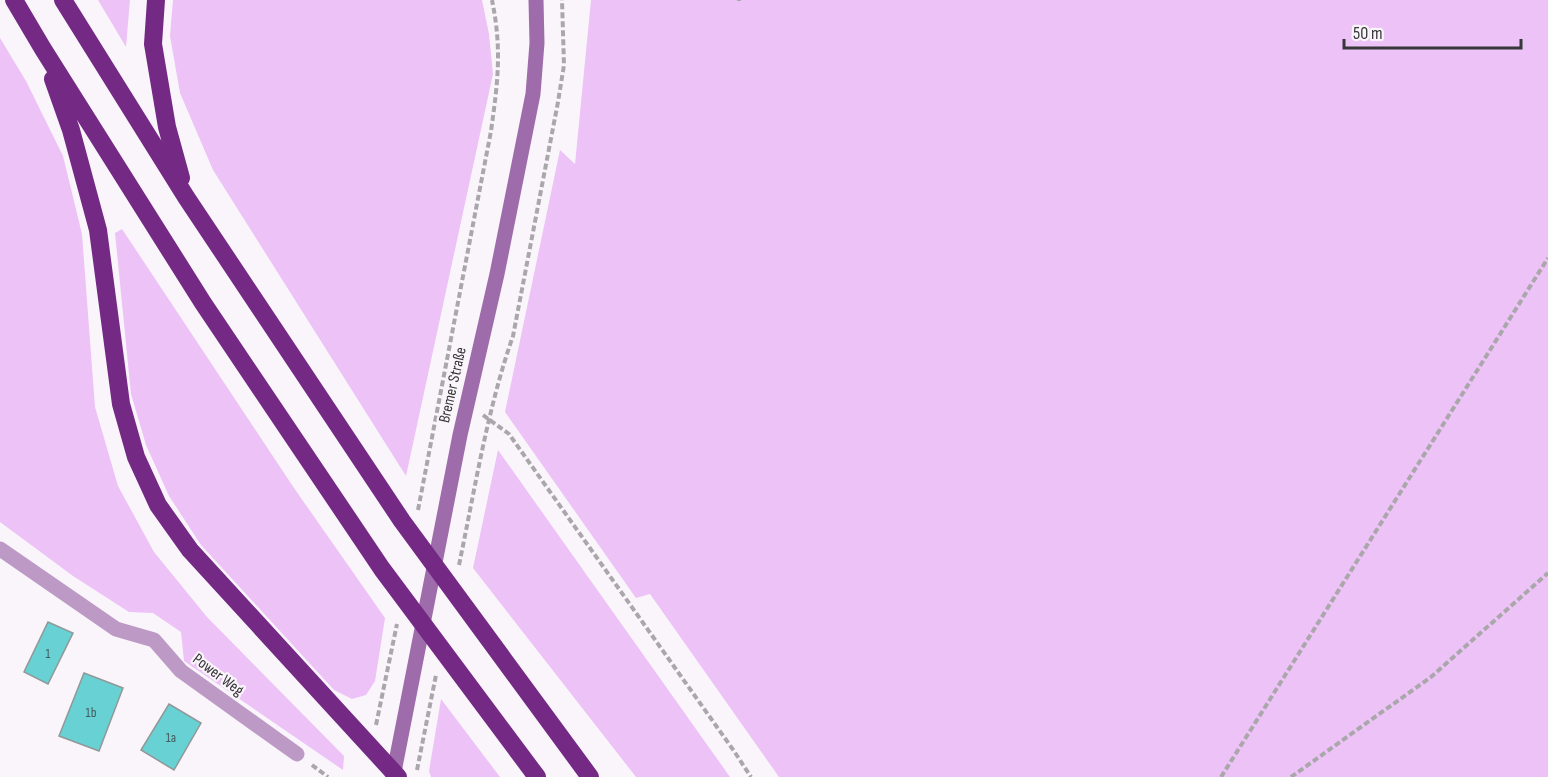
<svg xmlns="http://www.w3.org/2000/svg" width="1548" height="777" font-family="'Sofia Sans Condensed',sans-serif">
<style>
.green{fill:#edc2f7}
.building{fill:#68d1d4;stroke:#909898;stroke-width:1.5}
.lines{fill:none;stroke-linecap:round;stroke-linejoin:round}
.path{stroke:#aaa7ab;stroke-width:4;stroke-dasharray:6 3;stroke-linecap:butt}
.street{stroke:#bc9ac5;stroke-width:15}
.secondary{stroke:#9e6caa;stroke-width:15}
.highway{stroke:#742a85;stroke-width:18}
.labels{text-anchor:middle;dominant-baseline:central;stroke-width:4.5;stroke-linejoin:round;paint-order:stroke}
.number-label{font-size:14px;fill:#435d5f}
.street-label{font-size:16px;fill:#373638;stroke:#faf5fb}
</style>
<rect width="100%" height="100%" fill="#faf5fb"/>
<path class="green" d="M 98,0 L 130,0 L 126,47 Z
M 173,0 L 482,0 L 489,34 L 493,74 L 406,476 L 213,170 L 180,93 L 170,36 Z
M 591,0 L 1548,0 L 1548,777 L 779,777 L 650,594 L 636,598 L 505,412 L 560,150 L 575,164 Z
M 0,38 L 26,81 L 63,156 L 82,234 L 95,407 L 118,486 L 154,552 L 207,617 L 344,756 L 343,770 L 184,661 L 181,632 L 153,613 L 129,612 L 73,576 L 0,522 Z
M 122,229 L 294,488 L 385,618 L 375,681 L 366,695 L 352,699 L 334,690 L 201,545 L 169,496 L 146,445 L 131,394 L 115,233 Z
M 498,450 L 730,777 L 636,777 L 473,568 Z
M 441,699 L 500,777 L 431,777 L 429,771 Z"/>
<path class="building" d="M 48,622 L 73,633 L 48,684 L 24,672 Z
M 84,673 L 123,688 L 99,751 L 59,736 Z
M 169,704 L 201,723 L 174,770 L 141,750 Z"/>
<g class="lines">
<path class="path" d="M 739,0 L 739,1
M 483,415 L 509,434 L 734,751 L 751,777
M 418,510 L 491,131 C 498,81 502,49 492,0
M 459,565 C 475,489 487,410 513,336 L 558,102 L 564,65 L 562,0
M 376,725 L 397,624
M 312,765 L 328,777
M 417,770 L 436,675
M 1221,777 L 1548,258
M 1291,777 L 1431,677 L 1548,573"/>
<path class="street" d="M 0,549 L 116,629 L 154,640 L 181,671 L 297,754"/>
<path class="secondary" d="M 393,777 L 460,435 L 497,274 L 533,94 L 537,43 L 536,0"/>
<path class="highway" d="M 14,0 L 43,49 L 203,303 L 382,569 L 537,777
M 63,0 L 186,197 L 402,521 L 590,777
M 156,0 L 153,44 L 167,127 L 181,178
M 53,79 L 71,130 L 98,230 L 121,404 L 136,457 L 158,505 L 190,550 L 398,777"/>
</g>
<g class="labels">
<g class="number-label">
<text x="48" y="653">1</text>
<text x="91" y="712">1b</text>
<text x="171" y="737">1a</text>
</g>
<g class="street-label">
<text transform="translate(453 385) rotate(-77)">Bremer Straße</text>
<text transform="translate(218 675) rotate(37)">Power Weg</text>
</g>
</g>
<path d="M1344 39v9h177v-9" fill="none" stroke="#373638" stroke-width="3"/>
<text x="1353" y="39" font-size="18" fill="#373638" stroke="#faf5fb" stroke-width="4.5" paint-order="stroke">50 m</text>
</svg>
